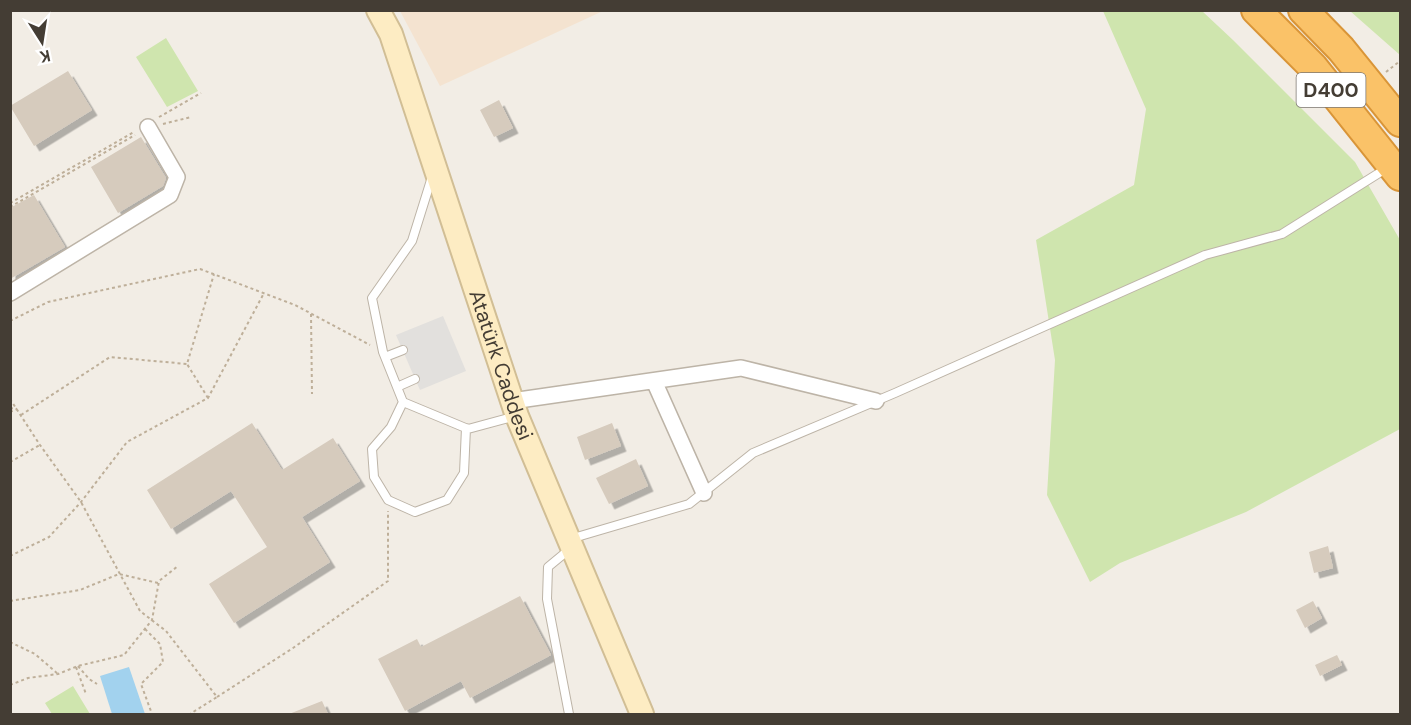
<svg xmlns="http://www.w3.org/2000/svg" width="1411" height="725" font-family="'DM Sans',sans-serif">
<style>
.commercial{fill:#f4e3d0}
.green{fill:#cfe5ae}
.parking{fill:#e2e0dd}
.water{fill:#a2d2ee}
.building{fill:#d6cbbd;filter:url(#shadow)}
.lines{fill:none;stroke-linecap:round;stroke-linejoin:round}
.lane-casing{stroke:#bdb4a7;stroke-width:10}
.street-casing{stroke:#bdb4a7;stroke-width:18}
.secondary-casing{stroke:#d1be95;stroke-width:26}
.highway-casing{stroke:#d99538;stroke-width:32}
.path{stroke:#beaf99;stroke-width:2;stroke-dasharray:3 3;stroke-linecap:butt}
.lane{stroke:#fff;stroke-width:8}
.street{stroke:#fff;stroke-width:15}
.secondary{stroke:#fdecc3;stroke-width:22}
.highway{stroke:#fac268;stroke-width:28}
.labels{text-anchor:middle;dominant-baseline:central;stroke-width:4.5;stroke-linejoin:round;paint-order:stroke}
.shield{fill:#fff;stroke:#7c7771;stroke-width:1.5}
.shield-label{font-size:20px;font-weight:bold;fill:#443d34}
.street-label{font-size:21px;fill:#443d34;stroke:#fff}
</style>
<defs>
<filter id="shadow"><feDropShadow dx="5.5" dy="5.5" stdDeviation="0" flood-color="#0004"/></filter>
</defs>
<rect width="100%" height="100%" fill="#f2ede5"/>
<path class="commercial" d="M 400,11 L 603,11 L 440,86 Z"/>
<path class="green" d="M 1103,11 L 1202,11 L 1233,40 L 1355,162 L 1400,240 L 1400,429 L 1246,512 L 1120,563 L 1090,582 L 1047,495 L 1055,360 L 1036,240 L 1134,185 L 1146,109 Z
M 1350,11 L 1400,11 L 1400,55 Z
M 166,38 L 198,91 L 167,107 L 136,57 Z
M 73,686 L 90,714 L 52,714 L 45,703 Z"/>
<path class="parking" d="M 443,316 L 466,371 L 420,390 L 396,335 Z"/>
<path class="water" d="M 129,667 L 145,714 L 112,714 L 100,676 Z"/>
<path class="building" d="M 68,71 L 92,110 L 34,146 L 10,106 Z
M 499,100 L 513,128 L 494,137 L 480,110 Z
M 141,137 L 166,178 L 163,186 L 118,213 L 91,167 Z
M 34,195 L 65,247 L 10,279 L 10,208 Z
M 252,423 L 282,470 L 333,438 L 360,481 L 302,517 L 330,562 L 234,623 L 209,584 L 267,547 L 231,491 L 171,529 L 147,490 Z
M 612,423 L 621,446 L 585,460 L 577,437 Z
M 636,459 L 648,486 L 609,504 L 596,478 Z
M 1328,546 L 1333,568 L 1314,573 L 1309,552 Z
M 520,596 L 551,655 L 470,698 L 461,681 L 405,711 L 378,659 L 417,639 L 421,647 Z
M 1313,601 L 1322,618 L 1305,628 L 1296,610 Z
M 1337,655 L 1342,665 L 1320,676 L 1315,665 Z
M 322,701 L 328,714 L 289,714 Z"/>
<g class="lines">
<defs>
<path id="lane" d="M 432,177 L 412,241 L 372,298 L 383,352 L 403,402 L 468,429 L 516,416
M 385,357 L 403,350
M 397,387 L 415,379
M 403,402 L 391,427 L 372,449 L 374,477 L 388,500 L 415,512 L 447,500 L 464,473 L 466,428
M 570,539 L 689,504 L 753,453 L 895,393 L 1205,255 L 1282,234 L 1387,168
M 569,714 L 547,599 L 548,567 L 571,548"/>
<path id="street" d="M 10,293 L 170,195 L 177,177 L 148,127
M 654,381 L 704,493
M 512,401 L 741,368 L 876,401"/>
<g id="secondary">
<path id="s1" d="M 378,10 L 391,34 L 517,416 L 642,714"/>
</g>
<path id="highway" d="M 1256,10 L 1313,67 L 1400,176
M 1303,10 L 1341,49 L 1400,122"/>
</defs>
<use href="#lane" class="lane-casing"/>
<use href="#street" class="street-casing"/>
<use href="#secondary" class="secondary-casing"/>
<use href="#highway" class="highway-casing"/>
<path class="path" d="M 1386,72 L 1400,61
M 159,117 L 201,93
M 163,124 L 191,117
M 10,203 L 134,132
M 10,207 L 135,135
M 311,314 L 312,394
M 10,321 L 48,302 L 200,269 L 295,305 L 370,345
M 208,398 L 187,364 L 214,274
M 10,399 L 40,445 L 81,502 L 140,611 L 166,631 L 217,697 L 190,714
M 10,408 L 17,409
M 10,412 L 17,409
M 21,415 L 110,357 L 187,364
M 10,462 L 40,445
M 10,556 L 49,537 L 81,502 L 127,442 L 208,398 L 264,293
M 10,601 L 80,590 L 119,574 L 158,583
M 145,629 L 160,644 L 163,662 L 141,684 L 152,714
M 10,642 L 35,654 L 58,674
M 78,666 L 89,679 L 97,684
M 76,667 L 86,694
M 10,685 L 28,678 L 58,674 L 78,666 L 124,655 L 152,620 L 159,581 L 178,566
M 217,697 L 293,648 L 388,581 L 388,511"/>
<use href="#lane" class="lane"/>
<use href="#street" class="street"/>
<use href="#secondary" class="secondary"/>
<use href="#highway" class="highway"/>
</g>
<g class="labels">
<rect class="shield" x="1296.5" y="73" width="69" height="34" rx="4.5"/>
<g class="shield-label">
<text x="1331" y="90">D400</text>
</g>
<g class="street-label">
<text stroke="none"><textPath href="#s1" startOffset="376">Atatürk Caddesi</textPath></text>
</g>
</g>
<rect width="1411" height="725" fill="none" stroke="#443d34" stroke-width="24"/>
<g transform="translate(42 42) rotate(168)" stroke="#ffffff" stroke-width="4.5" paint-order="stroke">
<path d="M0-4.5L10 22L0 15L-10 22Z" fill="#443d34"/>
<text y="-9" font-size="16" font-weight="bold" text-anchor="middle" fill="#443d34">K</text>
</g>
</svg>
